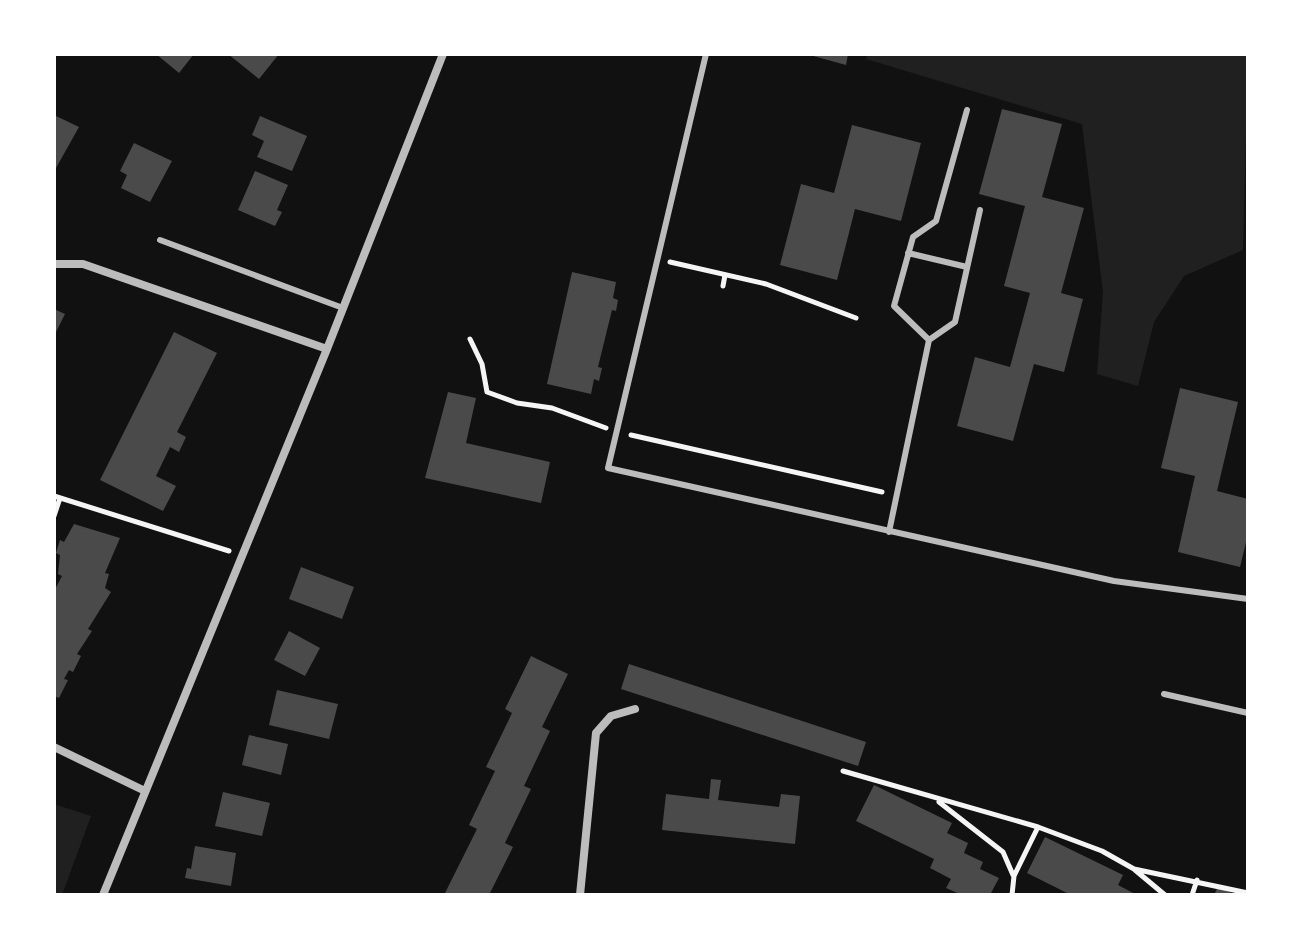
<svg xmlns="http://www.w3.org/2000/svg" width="1302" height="949" font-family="'IBM Plex Serif',serif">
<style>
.green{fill:#202020}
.building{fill:#4a4a4a}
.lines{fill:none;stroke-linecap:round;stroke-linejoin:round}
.path{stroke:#f5f5f5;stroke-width:5}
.service{stroke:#bcbcbc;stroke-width:6}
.minor{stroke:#bcbcbc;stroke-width:8}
</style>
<rect width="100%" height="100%" fill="#111"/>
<path class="green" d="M 868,54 L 1248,54 L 1243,250 L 1184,276 L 1154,322 L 1138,386 L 1097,374 L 1103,292 L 1082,124 L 866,59 Z
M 54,804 L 91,816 L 62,895 L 54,895 Z"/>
<path class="building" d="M 156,54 L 194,54 L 179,73 Z
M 228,54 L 279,54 L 259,79 Z
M 806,54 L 848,54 L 846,65 Z
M 1002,109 L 1062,124 L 1042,197 L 1084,208 L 1061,293 L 1083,299 L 1064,372 L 1034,364 L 1013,441 L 957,426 L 975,357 L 1010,367 L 1030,293 L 1004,286 L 1025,206 L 979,194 Z
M 54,115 L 79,127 L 56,168 L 54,167 Z
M 260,116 L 307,136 L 292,171 L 257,157 L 264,141 L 252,135 Z
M 852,125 L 921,143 L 901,221 L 855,209 L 837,280 L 780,265 L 801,184 L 834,193 Z
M 134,143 L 172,161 L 150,202 L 121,188 L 127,175 L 120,171 Z
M 255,171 L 288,185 L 277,210 L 282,212 L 275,226 L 238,210 Z
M 572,272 L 616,282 L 613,298 L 618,300 L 616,311 L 612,310 L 598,367 L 602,368 L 599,381 L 594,379 L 591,394 L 547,384 Z
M 54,309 L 65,314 L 54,336 Z
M 174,332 L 217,353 L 177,432 L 186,437 L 179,452 L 170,447 L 156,476 L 176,486 L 163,511 L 100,480 Z
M 1180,388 L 1238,402 L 1217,491 L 1248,499 L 1248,534 L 1240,567 L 1178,552 L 1195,476 L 1161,468 Z
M 448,392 L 476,398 L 466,443 L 550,462 L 541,503 L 425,478 Z
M 74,524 L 120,538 L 105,573 L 109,574 L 105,588 L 111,592 L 88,629 L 92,631 L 77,654 L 81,656 L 73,672 L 69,670 L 64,679 L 68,680 L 59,698 L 54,696 L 54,591 L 62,576 L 58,574 L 60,555 L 56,553 L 60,540 L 64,542 Z
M 301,567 L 354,587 L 342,619 L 289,599 Z
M 289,631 L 320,648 L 305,676 L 274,660 Z
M 531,656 L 568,674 L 542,727 L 550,731 L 524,786 L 531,789 L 505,843 L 513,847 L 489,895 L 444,895 L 477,829 L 469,825 L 495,771 L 486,767 L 512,713 L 505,709 Z
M 629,664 L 866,742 L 858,766 L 621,689 Z
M 277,690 L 338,704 L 329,739 L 269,725 Z
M 249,735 L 288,744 L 281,775 L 242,765 Z
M 711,779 L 721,780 L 718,800 L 779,807 L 781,794 L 800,796 L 795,844 L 662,830 L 666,794 L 709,799 Z
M 874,785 L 952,823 L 947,833 L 968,843 L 964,853 L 983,862 L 980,869 L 999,878 L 990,895 L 962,895 L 946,888 L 951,879 L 930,868 L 934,859 L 856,821 Z
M 223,792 L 270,803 L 262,836 L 215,826 Z
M 1045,837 L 1123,875 L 1118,885 L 1137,895 L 1071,895 L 1027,873 Z
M 195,846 L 236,853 L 231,886 L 185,878 L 187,868 L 191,869 Z
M 1218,887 L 1236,895 L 1214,895 Z"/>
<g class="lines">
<path class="path" d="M 670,262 L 766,284 L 856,318
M 723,286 L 725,275
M 470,339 L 482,364 L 487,392 L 517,403 L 552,408 L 606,428
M 631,435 L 882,492
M 54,496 L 229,551
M 54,516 L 60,498
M 843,771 L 1038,827
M 939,802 L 1003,852 L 1013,875
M 1135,870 L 1165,895
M 1012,895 L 1014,876 L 1038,827 L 1102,851 L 1134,869 L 1248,893
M 1192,895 L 1197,880"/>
<path class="service" d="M 706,54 L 608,468 L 1114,581 L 1248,599
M 160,240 L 343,308
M 908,253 L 967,267
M 929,340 L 955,322 L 980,210
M 889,532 L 929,340 L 894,306 L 913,237 L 936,221 L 967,110
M 1164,694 L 1248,713"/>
<path class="minor" d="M 54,264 L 83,264 L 327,349
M 54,747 L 145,791
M 103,895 L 327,349 L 443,54
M 580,895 L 596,733 L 611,716 L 635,709"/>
</g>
<rect width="1302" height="949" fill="none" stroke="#ffffff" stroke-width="112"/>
</svg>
